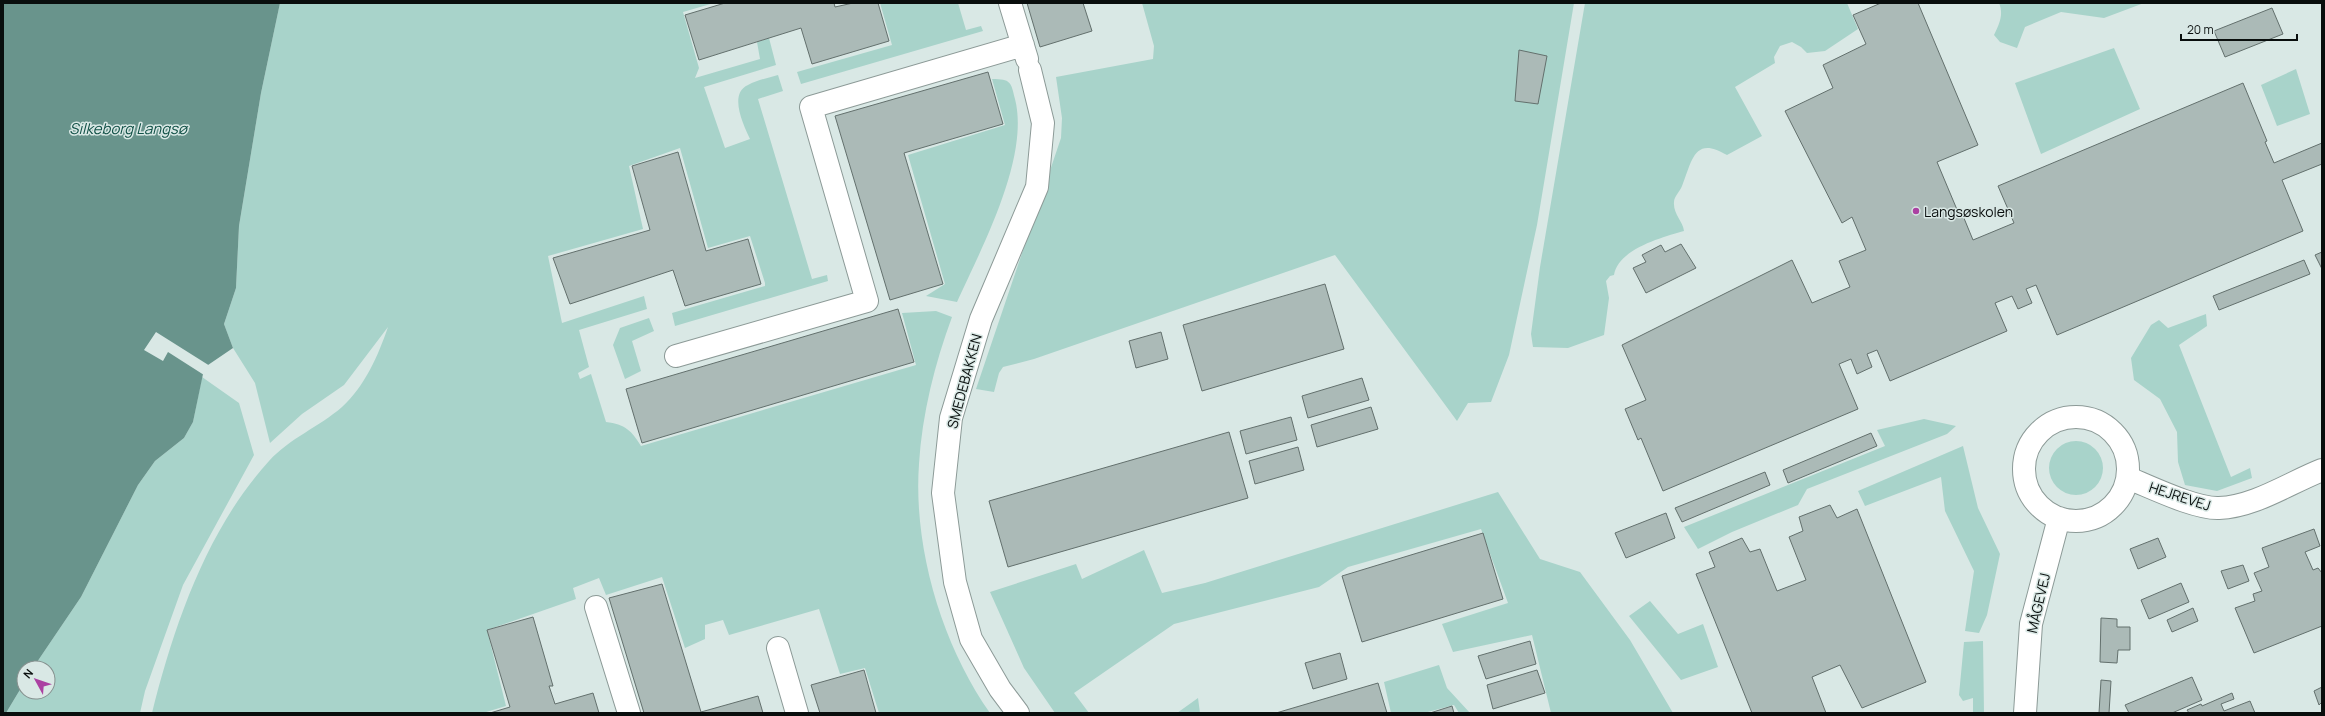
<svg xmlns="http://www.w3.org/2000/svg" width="2325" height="716" font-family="Manrope,sans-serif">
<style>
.green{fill:#a8d3ca}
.water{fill:#69948c}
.pier{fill:#d9e8e5}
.building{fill:#abbab7;stroke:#63706d}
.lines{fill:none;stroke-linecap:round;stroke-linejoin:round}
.service-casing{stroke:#8c9a97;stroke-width:24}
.minor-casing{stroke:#8c9a97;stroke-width:24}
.service{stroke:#fff;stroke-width:22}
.minor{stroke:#fff;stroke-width:22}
.poi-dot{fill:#ab41a2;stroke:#d9e8e5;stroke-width:1.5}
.labels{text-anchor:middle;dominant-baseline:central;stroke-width:3;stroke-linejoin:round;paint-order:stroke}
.poi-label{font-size:14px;fill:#090e0d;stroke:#d9e8e5;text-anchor:start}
.street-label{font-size:14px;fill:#090e0d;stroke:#d9e8e5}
.water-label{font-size:15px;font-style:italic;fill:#125147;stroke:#d9e8e5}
</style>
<rect width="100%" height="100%" fill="#d9e8e5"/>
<path class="green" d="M 280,3 L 714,3 L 683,12 L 699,68 L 695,78 L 760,59 L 757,42 L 769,38 L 776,65 L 704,87 L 725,148 L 750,139 C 744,126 728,94 748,85 C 757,80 768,78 778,75 L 783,91 L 758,99 L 812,279 L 827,275 L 828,281 L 675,326 L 672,313 L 765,286 L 765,283 L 750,236 L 708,248 L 680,148 L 629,166 L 643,229 L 548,256 L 562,323 L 644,296 L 647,309 L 579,330 L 589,367 L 578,373 L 580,379 L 591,374 L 606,422 C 625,424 632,431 641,446 L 916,365 L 902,313 L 936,311 L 952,317 C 935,363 922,414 919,464 C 913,548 942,645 990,713 L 879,713 L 865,668 L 840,674 L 819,609 L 729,635 L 723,620 L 705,625 L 705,639 L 685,648 L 662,577 L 606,595 L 599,578 L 573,588 L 576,599 L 487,630 L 506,706 L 483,713 L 152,713 C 174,625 207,529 269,461 C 290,438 319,427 342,407 C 365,386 378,356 388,327 L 344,385 L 302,414 L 270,443 L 255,383 L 233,348 L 224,324 L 236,288 L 239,226 L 261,93 Z
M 880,3 L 958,3 L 966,30 L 981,26 L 983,31 L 801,84 L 797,72 L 892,45 Z
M 1142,3 L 1574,3 L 1537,225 L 1509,355 L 1491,402 L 1468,403 L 1457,421 L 1335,255 L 1034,359 L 1003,367 L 999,373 L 994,392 L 976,389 L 1061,138 L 1062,118 L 1056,77 L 1153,59 L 1154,46 Z
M 1585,3 L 1847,3 L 1858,29 L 1825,51 L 1807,53 L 1801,47 L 1792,42 L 1780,46 L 1774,57 L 1775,63 L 1735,87 L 1762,136 L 1727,155 C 1694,135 1692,161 1682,186 C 1680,191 1674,197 1674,202 C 1673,214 1683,221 1684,231 C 1663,237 1618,249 1614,275 L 1610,276 L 1606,281 L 1609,298 L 1604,335 L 1568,348 L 1533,347 L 1531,334 L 1540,267 Z
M 1999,3 L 2144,3 L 2104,18 L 2061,12 L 2025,27 L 2017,48 L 2000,42 L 1994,35 C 1999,24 2004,15 1999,3 Z
M 2114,48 L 2140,109 L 2041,154 L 2015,83 Z
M 2296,69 L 2310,114 L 2277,126 L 2261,85 Z
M 992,79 C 1011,79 1011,82 1015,99 C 1030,158 981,249 957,302 L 926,296 L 945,284 L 908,155 L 1005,125 Z
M 2206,314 L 2207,326 L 2179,345 L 2231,477 L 2250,468 L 2252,478 L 2217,491 L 2185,485 L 2178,462 L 2177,432 L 2160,399 L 2134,380 L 2131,358 L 2151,325 L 2159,320 L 2168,328 Z
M 649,318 L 654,331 L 632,341 L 641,371 L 625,379 L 613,345 L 620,328 Z
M 202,377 L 239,403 L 254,455 L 183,585 L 145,691 L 140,713 L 6,713 L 24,683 L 24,692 L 48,692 L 48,668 L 33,668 L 81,597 L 138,485 L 155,461 L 184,438 L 193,422 Z
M 1924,419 L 1956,426 L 1947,434 L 1807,489 L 1798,505 L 1732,532 L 1698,549 L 1684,527 L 1885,446 L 1877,430 Z
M2049 468a27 27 0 1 1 54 0a27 27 0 1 1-54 0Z
M 1963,446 L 1978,508 L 2000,554 L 1987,615 L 1979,633 L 1965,631 L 1974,571 L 1945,511 L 1941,477 L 1865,506 L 1858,491 Z
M 1498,492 L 1540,559 L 1580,572 L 1630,640 L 1673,713 L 1551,713 L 1532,635 L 1453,652 L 1442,624 L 1508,603 L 1481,529 L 1348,567 L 1319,587 L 1174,624 L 1074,693 L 1089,713 L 1055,713 L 1024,668 L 990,592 L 1076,564 L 1082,579 L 1144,550 L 1162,593 L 1205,583 Z
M 1650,601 L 1678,634 L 1703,624 L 1718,667 L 1681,680 L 1629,616 Z
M 1983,641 L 1984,713 L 1973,713 L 1973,698 L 1963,701 L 1959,695 L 1964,642 Z
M 1439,665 L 1447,688 L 1470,713 L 1459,713 L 1454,705 L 1424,713 L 1391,713 L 1384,682 Z
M 1198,698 L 1200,713 L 1177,713 Z"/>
<path class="water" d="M 3,3 L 280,3 L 261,93 L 239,226 L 236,288 L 224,324 L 233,348 L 208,365 L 203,374 L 193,422 L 184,438 L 155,461 L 138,485 L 81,597 L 33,668 L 24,668 L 24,683 L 6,713 L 3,713 Z"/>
<path class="pier" d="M 156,332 L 210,366 L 204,375 L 168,352 L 163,361 L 144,350 Z"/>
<path class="building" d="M 725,3 L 834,3 L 835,7 L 853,3 L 878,3 L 889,41 L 812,64 L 801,28 L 699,60 L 685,15 Z
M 1027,3 L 1083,3 L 1092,31 L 1040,47 Z
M 1881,3 L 1918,3 L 1978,145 L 1937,162 L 1958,212 L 1961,211 L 1973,240 L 2014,223 L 1998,186 L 2243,83 L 2267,141 L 2265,142 L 2274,163 L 2322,143 L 2322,164 L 2282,180 L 2303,231 L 2057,335 L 2036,285 L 2026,289 L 2032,303 L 2018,309 L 2012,296 L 1995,303 L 2007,331 L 1890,381 L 1877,350 L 1867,354 L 1872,367 L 1857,374 L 1851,359 L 1839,364 L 1858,409 L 1663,491 L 1641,438 L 1638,440 L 1625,409 L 1646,400 L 1622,345 L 1792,260 L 1812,303 L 1850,287 L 1839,261 L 1866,250 L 1852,217 L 1842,223 L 1785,111 L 1833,88 L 1823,65 L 1866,44 L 1853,15 Z
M 2272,8 L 2283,34 L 2225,57 L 2214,31 Z
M 1519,50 L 1547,56 L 1538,104 L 1515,101 Z
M 988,72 L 1003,124 L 904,153 L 943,284 L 890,300 L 835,116 Z
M 678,152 L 706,251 L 748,239 L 761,284 L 685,306 L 673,270 L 570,304 L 553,258 L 650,230 L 632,166 Z
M 1681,244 L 1696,268 L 1646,293 L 1633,268 L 1646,262 L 1642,255 L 1661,245 L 1665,252 Z
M 2322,252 L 2322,269 L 2315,255 Z
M 2304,260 L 2310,274 L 2219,310 L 2213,296 Z
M 1325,284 L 1344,349 L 1202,391 L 1183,325 Z
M 898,309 L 914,362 L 642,443 L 626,389 Z
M 1161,332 L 1168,359 L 1136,368 L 1129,341 Z
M 1362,378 L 1369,400 L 1308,418 L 1302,396 Z
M 1371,407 L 1378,429 L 1317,447 L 1311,425 Z
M 1291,417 L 1297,440 L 1246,454 L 1240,431 Z
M 1229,432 L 1248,498 L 1008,567 L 989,501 Z
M 1871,433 L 1877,446 L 1788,483 L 1783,470 Z
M 1298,447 L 1304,470 L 1255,484 L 1249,461 Z
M 1765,472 L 1770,485 L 1682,522 L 1675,508 Z
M 1830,505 L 1837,518 L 1857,509 L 1926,682 L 1862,708 L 1840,665 L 1812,677 L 1826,713 L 1752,713 L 1696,574 L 1715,567 L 1709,552 L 1742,538 L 1750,552 L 1760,549 L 1777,591 L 1806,580 L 1789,537 L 1803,531 L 1799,517 Z
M 1666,513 L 1675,538 L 1626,558 L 1615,533 Z
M 2314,529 L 2320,546 L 2305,552 L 2313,570 L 2318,568 L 2322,573 L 2322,626 L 2254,653 L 2235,608 L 2255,601 L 2253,594 L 2262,591 L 2254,573 L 2269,567 L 2262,548 Z
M 1483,533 L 1503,599 L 1362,642 L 1342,576 Z
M 2158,538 L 2166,557 L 2138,569 L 2130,549 Z
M 2243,565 L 2249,581 L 2228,589 L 2221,571 Z
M 2181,583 L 2189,602 L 2149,619 L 2141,600 Z
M 662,584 L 701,712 L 758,696 L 763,713 L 644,713 L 609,598 Z
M 2193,608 L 2198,621 L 2172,632 L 2167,620 Z
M 533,617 L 553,686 L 549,686 L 555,704 L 593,693 L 599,713 L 490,713 L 510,707 L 487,630 Z
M 2101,618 L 2117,619 L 2117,627 L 2130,627 L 2130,650 L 2118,650 L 2117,663 L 2100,662 Z
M 1530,641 L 1536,664 L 1486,679 L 1478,656 Z
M 1340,653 L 1347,679 L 1313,689 L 1305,663 Z
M 864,670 L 876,713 L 820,713 L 811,685 Z
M 1537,670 L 1545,693 L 1493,709 L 1487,685 Z
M 2192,677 L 2202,700 L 2172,713 L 2129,713 L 2125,705 Z
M 2101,680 L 2111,681 L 2109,713 L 2099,713 Z
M 1378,683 L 1387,713 L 1276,713 Z
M 2322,687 L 2322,706 L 2321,703 L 2319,705 L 2314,691 Z
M 2232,693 L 2234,699 L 2221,704 L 2224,711 L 2250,701 L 2255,713 L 2189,713 L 2187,710 L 2201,704 L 2202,706 Z
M 1452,706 L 1454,713 L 1430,713 Z"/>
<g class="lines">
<defs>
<path id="service" d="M 1010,3 L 1027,59
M 676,356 L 867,301 L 811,107 L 1023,45"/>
<path id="minor" d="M2024 469a52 52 0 1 1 104 0a52 52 0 1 1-104 0Z
M 2128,478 C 2151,487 2195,509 2219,508 C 2254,507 2289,483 2322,470
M 596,607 L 629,713
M 778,648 L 797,713
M 1018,713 L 1000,689 L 971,639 L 955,582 L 943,493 L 951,418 L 981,319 L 1037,187 L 1043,123 L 1030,70
M 2025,713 L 2031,624 L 2059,518"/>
</defs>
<use href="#service" class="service-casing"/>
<use href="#minor" class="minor-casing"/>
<use href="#service" class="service"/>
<use href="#minor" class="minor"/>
</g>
<circle class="poi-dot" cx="1916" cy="211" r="4"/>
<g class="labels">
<g class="poi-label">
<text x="1924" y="211">Langsøskolen</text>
</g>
<g class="street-label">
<text transform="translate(964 381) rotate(-75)">SMEDEBAKKEN</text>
<text transform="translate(2180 496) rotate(18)">HEJREVEJ</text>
<text transform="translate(2038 603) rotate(-77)">MÅGEVEJ</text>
</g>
<g class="water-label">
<text x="128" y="128">Silkeborg Langsø</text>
</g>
</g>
<rect width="2325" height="716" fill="none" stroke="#090e0d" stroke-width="8"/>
<g transform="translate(36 680) rotate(310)"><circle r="19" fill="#d9e8e5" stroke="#86918f"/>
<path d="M0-3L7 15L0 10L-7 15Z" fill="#ab41a2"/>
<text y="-6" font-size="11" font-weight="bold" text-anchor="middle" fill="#090e0d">N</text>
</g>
<path d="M2181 34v6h116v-6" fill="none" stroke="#090e0d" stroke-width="2"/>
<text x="2187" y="34" font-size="12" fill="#090e0d" stroke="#d9e8e5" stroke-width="3" paint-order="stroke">20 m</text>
</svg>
